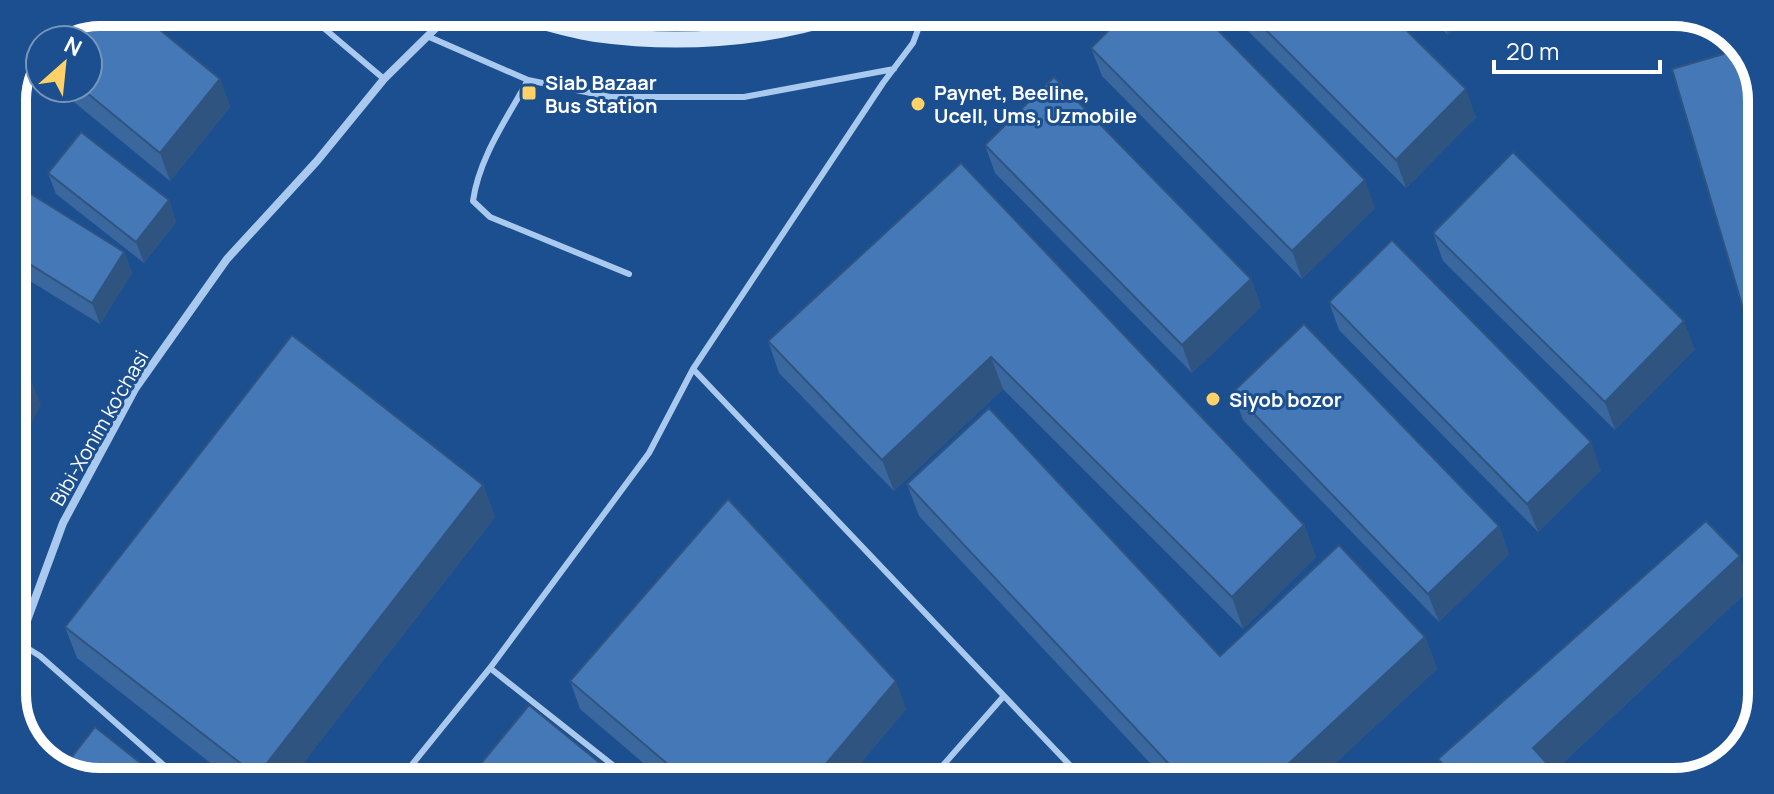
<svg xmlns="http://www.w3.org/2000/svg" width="1774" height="794" font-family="Manrope,sans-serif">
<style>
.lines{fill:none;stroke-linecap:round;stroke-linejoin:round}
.service{stroke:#a9c9ee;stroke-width:6}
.minor{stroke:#a9c9ee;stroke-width:8}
.secondary{stroke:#d6e6fa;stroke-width:16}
.wall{fill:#3a679d}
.shaded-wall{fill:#305480}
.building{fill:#4478b7;stroke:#305480;stroke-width:2}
.poi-dot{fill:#ffd166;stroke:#1b4f8f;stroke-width:3}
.labels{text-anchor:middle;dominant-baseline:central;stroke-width:6;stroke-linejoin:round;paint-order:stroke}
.poi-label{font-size:20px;font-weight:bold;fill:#fff;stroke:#1b4f8f;text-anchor:start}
.street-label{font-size:20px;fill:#fff;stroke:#1b4f8f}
.rim{fill:none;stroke:#fff;stroke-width:10}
</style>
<rect width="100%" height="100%" fill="#1b4f8f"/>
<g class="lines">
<path class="service" d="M 306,13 L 384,79
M 923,16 L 913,43 L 883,83 L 693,369 L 1083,779
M 427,36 L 528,80 L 610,97 L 744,97 L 894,69
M 528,80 C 507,119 479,157 473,201 L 490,217 L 629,274
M 19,643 L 40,656 L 176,776
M 490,668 L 629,778
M 402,777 L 490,668 L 649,453 L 693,369
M 931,779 L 1003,697"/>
<path class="minor" d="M 12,661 L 63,523 L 135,389 L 227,259 L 317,161 L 384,79 L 450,14"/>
<path class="secondary" d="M 512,14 C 540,20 568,30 596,34 C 675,45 763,40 839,15"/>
</g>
<path class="wall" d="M 1234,17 L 1394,18 L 1476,117 L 1406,188 Z
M 1430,18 L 1464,18 L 1448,35 Z
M 38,38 L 220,79 L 230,107 L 170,181 L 57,88 L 88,88 L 40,40 L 40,72 L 26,64 Z
M 1091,48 L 1375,208 L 1302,279 L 1102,76 Z
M 985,145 L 1251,279 L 1261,307 L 1192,373 L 995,173 Z
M 961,163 L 1304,525 L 1316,557 L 1243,629 L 1003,389 L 894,491 L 779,373 L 768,341 Z
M 48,173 L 169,200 L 176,222 L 144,263 L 56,194 Z
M 12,223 L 124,252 L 132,273 L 100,324 L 12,270 Z
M 1433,233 L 1695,349 L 1615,430 L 1443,261 Z
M 1329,302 L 1601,470 L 1538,532 L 1339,330 Z
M 1233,392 L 1499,526 L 1509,554 L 1439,622 L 1243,420 Z
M 907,484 L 1220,656 L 1425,637 L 1437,669 L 1317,780 L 1166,780 L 919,516 Z
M 483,485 L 495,517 L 293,776 L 227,776 L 77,658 L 65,627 Z
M 1751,588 L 1554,771 L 1564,782 L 1446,781 L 1438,759 Z
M 570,681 L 906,709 L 848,778 L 661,778 L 580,709 Z"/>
<path class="shaded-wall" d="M 1442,18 L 1464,18 L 1448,35 Z
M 78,21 L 72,40 L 52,40 L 58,29 Z
M 220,79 L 230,107 L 170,181 L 160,153 Z
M 1466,89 L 1476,117 L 1406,188 L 1396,160 Z
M 1365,180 L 1375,208 L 1302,279 L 1292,251 Z
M 169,200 L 176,222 L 144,263 L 136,242 Z
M 124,252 L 132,273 L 100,324 L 92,303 Z
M 1251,279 L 1261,307 L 1192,373 L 1182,345 Z
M 1684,321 L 1695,349 L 1615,430 L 1605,402 Z
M 991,357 L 1003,389 L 894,491 L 882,460 Z
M 30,377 L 41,405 L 12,459 L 12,412 Z
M 1591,442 L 1601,470 L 1538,532 L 1527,504 Z
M 483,485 L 495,517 L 293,776 L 257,776 Z
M 1304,525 L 1316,557 L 1243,629 L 1232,597 Z
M 1499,526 L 1509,554 L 1439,622 L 1428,594 Z
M 1740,556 L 1751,588 L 1544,780 L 1533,748 Z
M 1425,637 L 1437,669 L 1317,780 L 1271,780 Z
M 896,681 L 906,709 L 848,778 L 814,778 Z"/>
<path class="building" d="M 100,12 L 138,12 L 220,79 L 160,153 L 81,88 L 88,88 L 88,40 L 56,40 L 68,25 Z
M 1123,16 L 1205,17 L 1365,180 L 1292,251 L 1091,48 Z
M 1253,17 L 1394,18 L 1466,89 L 1396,160 Z
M 58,29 L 52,40 L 40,40 L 40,54 L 32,50 L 38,38 Z
M 1744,48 L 1747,51 L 1762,94 L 1759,362 L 1672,69 Z
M 1054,77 L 1251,279 L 1182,345 L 985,145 Z
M 81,132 L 169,200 L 136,242 L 48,173 Z
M 1513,152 L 1684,321 L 1605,402 L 1433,233 Z
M 961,163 L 1304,525 L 1232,597 L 991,357 L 882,460 L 768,341 Z
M 31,194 L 124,252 L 92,303 L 12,253 L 12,223 Z
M 1392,240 L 1591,442 L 1527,504 L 1329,302 Z
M 1304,324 L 1499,526 L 1428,594 L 1233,392 Z
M 292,335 L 483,485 L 257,776 L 65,627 Z
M 12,368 L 30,377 L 12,412 Z
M 989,408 L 1220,656 L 1339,545 L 1425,637 L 1271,780 L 1184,780 L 907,484 Z
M 728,499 L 896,681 L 814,778 L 684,778 L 570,681 Z
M 1706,521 L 1740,556 L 1533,748 L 1564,782 L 1458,781 L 1438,759 Z
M 529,705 L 617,777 L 470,777 Z
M 95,727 L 157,776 L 66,775 L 61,771 Z"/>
<g class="poi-dot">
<rect x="521" y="85" width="16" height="16" rx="4"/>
<circle cx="918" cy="104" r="8"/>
<circle cx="1213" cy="399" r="8"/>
</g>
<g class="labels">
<g class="poi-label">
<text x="545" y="82">Siab Bazaar<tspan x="545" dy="23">Bus Station</tspan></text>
<text x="934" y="92">Paynet, Beeline,<tspan x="934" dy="23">Ucell, Ums, Uzmobile</tspan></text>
<text x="1229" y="399">Siyob bozor</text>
</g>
<g class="street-label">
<text transform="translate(99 428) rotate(-60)">Bibi-Xonim ko'chasi</text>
</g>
</g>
<path d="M0 0H1774V794H0ZM100 26H1674A74 74 0 0 1 1748 100V694A74 74 0 0 1 1674 768H100A74 74 0 0 1 26 694V100A74 74 0 0 1 100 26Z" fill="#1b4f8f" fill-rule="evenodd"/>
<path class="rim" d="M100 26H1674A74 74 0 0 1 1748 100V694A74 74 0 0 1 1674 768H100A74 74 0 0 1 26 694V100A74 74 0 0 1 100 26Z"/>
<g transform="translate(64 64) rotate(27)"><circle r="38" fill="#1b4f8f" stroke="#7695bc" stroke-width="2"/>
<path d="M0-6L14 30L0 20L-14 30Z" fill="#ffd166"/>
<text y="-12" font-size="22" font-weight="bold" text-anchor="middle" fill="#ffffff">N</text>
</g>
<path d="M1494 60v12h166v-12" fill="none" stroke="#ffffff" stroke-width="4"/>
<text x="1506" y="60" font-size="24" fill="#ffffff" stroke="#1b4f8f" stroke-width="6" paint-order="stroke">20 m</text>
</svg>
